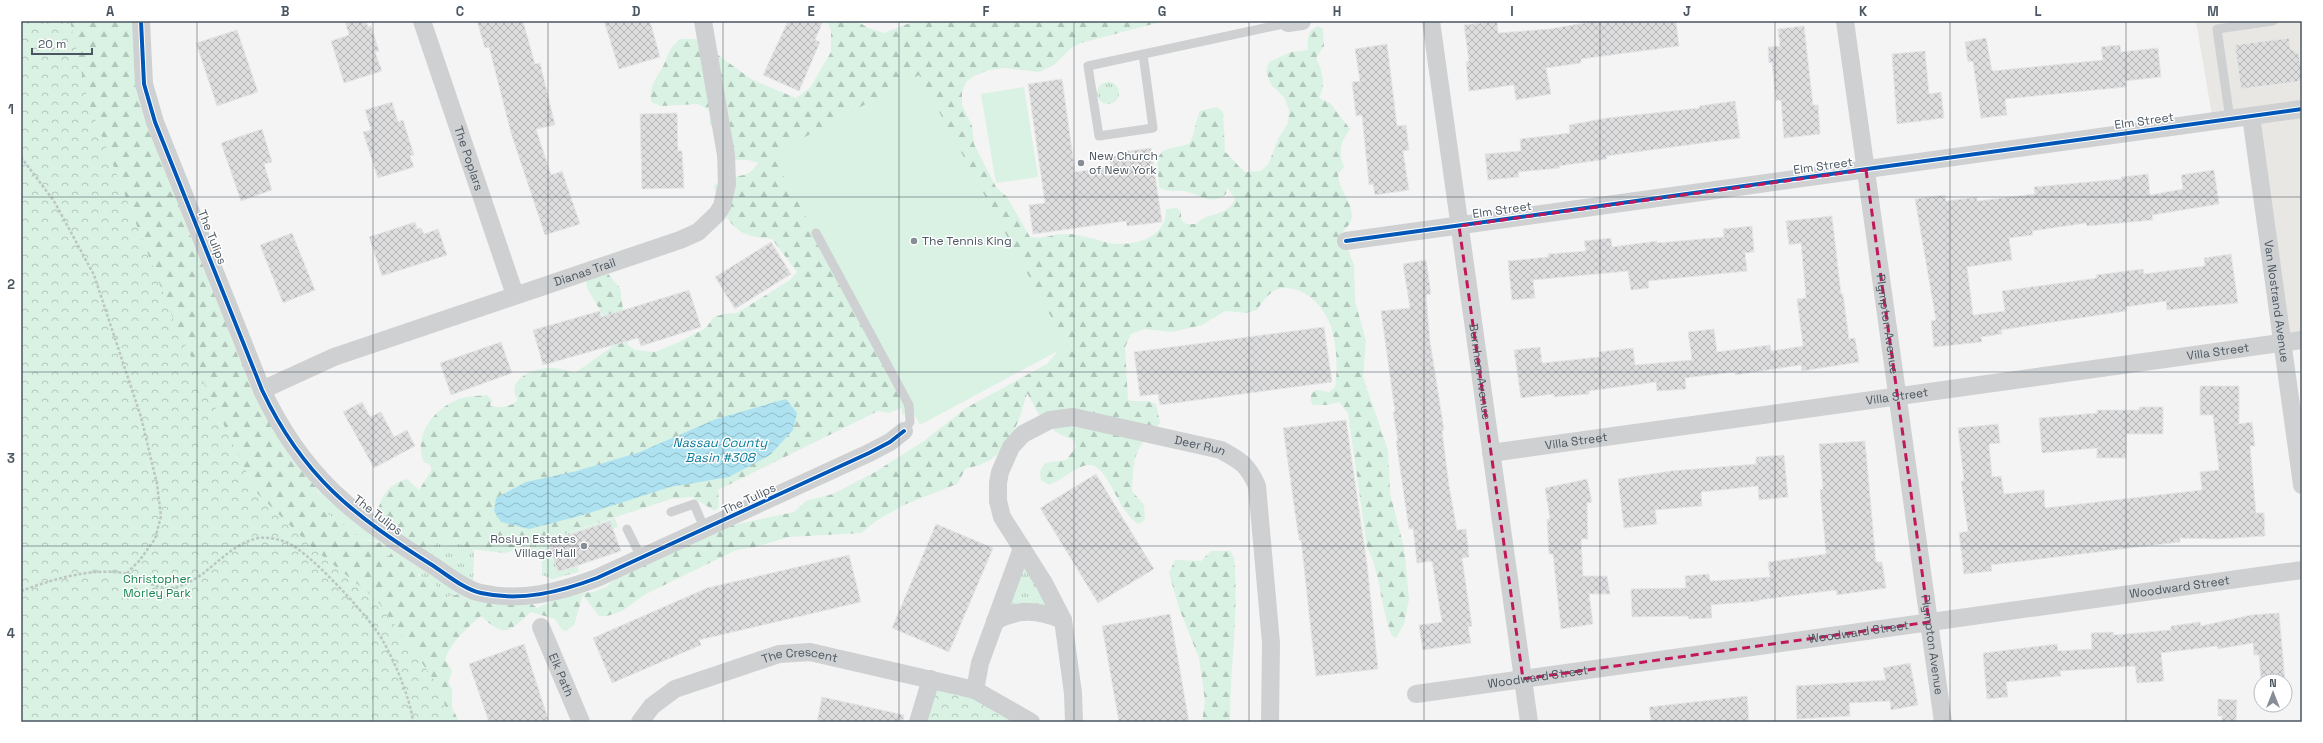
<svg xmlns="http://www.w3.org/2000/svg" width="2323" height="743" font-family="'Space Grotesk',sans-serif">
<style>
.commercial{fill:#e8e7e3}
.grass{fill:url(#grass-tufts)}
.forest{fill:url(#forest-firs);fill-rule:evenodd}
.park{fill:url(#park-crowns)}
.garden{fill:#d9f2e3}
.water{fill:url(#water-waves)}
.building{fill:url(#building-cross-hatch);stroke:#e5e6e7}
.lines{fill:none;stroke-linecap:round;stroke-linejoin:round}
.path{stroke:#bcc7c4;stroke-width:2.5;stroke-dasharray:3 2;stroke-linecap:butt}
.service{stroke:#ced0d2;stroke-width:9}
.minor{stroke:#ced0d2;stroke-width:18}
.cycleway-casing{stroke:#fff;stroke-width:6}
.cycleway{stroke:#0057b8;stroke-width:4}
.marked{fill:none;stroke:#c2185b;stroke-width:3;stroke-dasharray:8 5;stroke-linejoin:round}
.grid{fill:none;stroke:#4a5661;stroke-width:1;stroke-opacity:0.55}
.poi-dot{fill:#868d94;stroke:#fff;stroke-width:1.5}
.labels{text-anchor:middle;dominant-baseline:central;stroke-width:3;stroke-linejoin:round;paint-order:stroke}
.street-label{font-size:12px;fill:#4a5661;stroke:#fff}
.poi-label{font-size:12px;fill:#4a5661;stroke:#fff;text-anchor:start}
.park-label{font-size:12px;fill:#17864f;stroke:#fff}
.water-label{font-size:13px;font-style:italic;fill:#0c7c9b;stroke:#fff}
.neatline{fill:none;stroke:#4a5661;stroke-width:1.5}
.grid-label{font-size:13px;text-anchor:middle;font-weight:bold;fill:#4a5661}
</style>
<defs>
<pattern id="grass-tufts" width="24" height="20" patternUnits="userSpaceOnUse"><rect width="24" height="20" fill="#d9f2e3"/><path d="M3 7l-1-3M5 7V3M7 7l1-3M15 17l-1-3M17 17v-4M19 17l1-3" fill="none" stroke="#b2c7bb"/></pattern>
<pattern id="forest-firs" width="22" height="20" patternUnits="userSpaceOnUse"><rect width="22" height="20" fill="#d9f2e3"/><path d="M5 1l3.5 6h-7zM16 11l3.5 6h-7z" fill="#b2c7bb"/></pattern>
<pattern id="park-crowns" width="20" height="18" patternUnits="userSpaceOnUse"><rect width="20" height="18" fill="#d9f2e3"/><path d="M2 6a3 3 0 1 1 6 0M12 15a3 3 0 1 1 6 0" fill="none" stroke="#b2c7bb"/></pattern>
<pattern id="water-waves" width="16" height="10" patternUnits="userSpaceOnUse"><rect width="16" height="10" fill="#aee2f0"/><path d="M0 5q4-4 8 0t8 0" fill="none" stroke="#90bac6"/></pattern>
<pattern id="building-cross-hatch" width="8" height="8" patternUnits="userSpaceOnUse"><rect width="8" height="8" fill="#ddddde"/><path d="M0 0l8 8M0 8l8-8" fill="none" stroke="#b5b6b7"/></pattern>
</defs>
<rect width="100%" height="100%" fill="#f4f4f4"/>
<path class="commercial" d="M 2196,21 L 2302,21 L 2302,340 L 2283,342 L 2251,117 L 2213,122 Z"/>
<path class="grass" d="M 142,70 L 277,421 L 396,548 L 388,557 L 384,545 L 378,541 L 360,539 L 348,528 L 323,511 L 320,506 L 319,491 L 256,397 L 242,368 L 206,265 L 187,229 L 175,190 Z
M1097 93a11 11 0 1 1 22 0a11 11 0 1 1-22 0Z
M 615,518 L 618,527 L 613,529 L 610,521 L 548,542 L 558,571 L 577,565 L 579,572 L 552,579 L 542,575 L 542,554 L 530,554 L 530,545 Z
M 440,540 L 453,541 L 474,550 L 473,591 L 483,594 L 476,603 C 464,595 456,591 443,600 L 428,581 L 420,579 L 419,569 L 433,560 C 432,551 432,545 440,540 Z
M 1022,548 L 1063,620 L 1005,615 Z"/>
<path class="forest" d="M 21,21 L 136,21 L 175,190 L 187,229 L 206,265 L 242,368 L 256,397 L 315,480 L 323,511 L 348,528 L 360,539 L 381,543 L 386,549 L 388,557 L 396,548 L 376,517 C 381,498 386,485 407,479 L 419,490 L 431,471 L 431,467 L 430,465 L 424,462 C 412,435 436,406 462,398 C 470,396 479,396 487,395 L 492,400 L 490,406 C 500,408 510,408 518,400 C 505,381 531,369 548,368 C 557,367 567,371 575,373 L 613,346 L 607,322 L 587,288 L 586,281 L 608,274 L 620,288 L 628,345 L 635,350 L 655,352 L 677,343 L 706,328 L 714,317 L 724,314 L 737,313 L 790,280 L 797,272 L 772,239 C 763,238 751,237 744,233 C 726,224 718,203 714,186 L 721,178 C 737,175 749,179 758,163 L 749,160 L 735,160 L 710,123 L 709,110 L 698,104 L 661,106 L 651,102 C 650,87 653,83 661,70 C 669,57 666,51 680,39 L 696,39 L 751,79 L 796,98 L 810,88 L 831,52 L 831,31 L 827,21 L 857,21 L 868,28 L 884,33 L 915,21 L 1164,21 L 1081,43 L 1071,48 L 1054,65 L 1039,72 L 1004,68 L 989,70 L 974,76 L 966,82 L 962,92 L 962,105 L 972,126 L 974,144 L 996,187 L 1007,197 L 1030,237 C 1042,240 1054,233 1067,234 C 1081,234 1095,240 1109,243 C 1134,247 1167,238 1166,209 L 1177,208 L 1181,212 L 1181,220 L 1186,224 L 1196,224 C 1208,211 1227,218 1235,199 L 1227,187 L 1226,194 C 1210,207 1199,193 1184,191 C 1174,190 1169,193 1159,187 L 1157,158 L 1164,150 L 1189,144 C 1195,134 1195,122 1200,111 L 1217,107 L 1223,112 L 1225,152 C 1233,158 1237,166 1245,172 L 1261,171 L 1269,163 L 1278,139 L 1288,123 L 1289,110 L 1284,97 L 1271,85 L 1266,71 L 1269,62 L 1291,52 L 1308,50 C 1307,39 1307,31 1318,26 L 1323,29 L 1324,46 L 1316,58 C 1323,71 1326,84 1319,98 L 1330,103 L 1350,129 C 1340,143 1338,151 1344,167 L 1338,174 C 1338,191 1356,205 1351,221 C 1349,226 1344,229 1342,234 L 1354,265 L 1355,301 L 1366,341 L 1363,377 L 1388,450 L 1390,493 L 1404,548 L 1409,599 L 1404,624 L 1396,638 L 1392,636 C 1380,607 1381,574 1367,547 L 1348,413 L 1339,402 L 1327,405 L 1313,405 L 1311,401 L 1311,394 L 1316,390 L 1329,392 L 1335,387 C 1338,368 1337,346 1331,327 C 1325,307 1302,283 1278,289 C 1269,292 1262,302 1257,310 L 1246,313 L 1225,311 L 1202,325 L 1172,332 L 1144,329 L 1131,334 L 1125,347 L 1128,400 C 1138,403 1147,399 1156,404 L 1160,423 C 1155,430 1148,435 1143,442 C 1132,456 1133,474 1132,491 L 1144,505 L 1145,520 L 1139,524 C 1118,515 1108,461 1087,465 C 1073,468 1062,480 1049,485 L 1041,480 L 1040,471 L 1045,463 L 1066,460 L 1076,447 L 1074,440 C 1043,429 1042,419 1027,393 C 1021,417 1009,453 984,463 C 979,466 972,467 966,468 L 957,484 L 906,504 L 879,519 L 861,533 L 789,537 L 755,547 L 736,550 L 644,595 L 622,611 L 607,616 L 599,616 L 583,595 L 574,625 L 566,631 L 562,630 L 555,619 L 531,612 C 508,632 506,639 481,616 C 468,627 451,642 445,659 L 452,671 L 448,683 L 452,689 L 452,707 L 459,722 L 21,722 ZM 1058,344 L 1058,351 L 1047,364 L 966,408 L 924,441 L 875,472 L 833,494 L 806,501 L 794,512 L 733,525 L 621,575 L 606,587 L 593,592 L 557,596 L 552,601 L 537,608 L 532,604 L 478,599 L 476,602 C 469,590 452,594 443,600 L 434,580 L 421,579 L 418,575 L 421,566 L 433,560 C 432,551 432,545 440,540 L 453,541 L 470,549 L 505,553 L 671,499 L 692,497 L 715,511 L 719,507 L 718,490 L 878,411 L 889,413 L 901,408 L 903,415 Z
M 1211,551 L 1230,551 L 1234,557 C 1239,612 1230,667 1230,722 L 1202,722 L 1205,701 L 1199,658 L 1179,608 L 1169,573 L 1175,560 L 1201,561 Z"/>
<path class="park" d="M 21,21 L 70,21 L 88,101 L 175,323 L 256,492 L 314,549 L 377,600 L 432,677 L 453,722 L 21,722 Z
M 931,679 L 1031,722 L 918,722 Z"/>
<path class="garden" d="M 919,75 L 1067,346 L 920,425 L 772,155 Z
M 1024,87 L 1038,177 L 996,183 L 981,94 Z"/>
<path class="water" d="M 786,399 L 797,413 L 793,430 L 770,455 L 729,477 L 670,487 L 583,515 L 529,529 L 501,522 L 494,511 L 496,498 L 526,482 L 577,471 L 640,452 L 716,419 Z"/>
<path class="building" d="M 345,21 L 366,21 L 368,27 L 371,26 L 379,51 L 375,52 L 382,71 L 344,83 L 331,41 L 349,35 Z
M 477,21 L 523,21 L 535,64 L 540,63 L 555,125 L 536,129 L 551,175 L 562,171 L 580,224 L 545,235 L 511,133 L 489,47 L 485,48 Z
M 604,21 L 650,21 L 660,57 L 619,69 Z
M 788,21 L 823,21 L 815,40 L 820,42 L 799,91 L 763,75 Z
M 1497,21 L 1498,33 L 1550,29 L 1595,21 L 1676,21 L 1679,46 L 1581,59 L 1581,63 L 1546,68 L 1551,94 L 1516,100 L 1514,85 L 1469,91 L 1466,62 L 1469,61 L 1464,25 Z
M 1804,26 L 1813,105 L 1818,105 L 1820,134 L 1784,138 L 1781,100 L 1776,101 L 1772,62 L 1769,63 L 1768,47 L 1780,46 L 1778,29 Z
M 237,30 L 258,92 L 217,106 L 196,43 Z
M 1986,38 L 1992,71 L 2103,60 L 2101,47 L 2120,45 L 2121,52 L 2158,48 L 2161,77 L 2125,81 L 2126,87 L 2005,99 L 2007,115 L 1981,118 L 1973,61 L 1968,62 L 1965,42 Z
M 2289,38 L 2290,48 L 2299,54 L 2300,63 L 2302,63 L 2302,81 L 2241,89 L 2235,45 Z
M 1387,44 L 1397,126 L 1406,125 L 1409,150 L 1403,151 L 1409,190 L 1375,195 L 1373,184 L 1369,185 L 1362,115 L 1356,116 L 1352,82 L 1360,81 L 1355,49 Z
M 1925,51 L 1929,94 L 1941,92 L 1944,118 L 1897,124 L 1892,54 Z
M 1062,79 L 1075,172 L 1111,167 L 1109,157 L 1121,155 L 1120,152 L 1151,148 L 1162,222 L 1127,226 L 1126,221 L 1033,234 L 1029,205 L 1045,203 L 1028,84 Z
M 1735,101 L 1740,138 L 1606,156 L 1607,159 L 1559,166 L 1560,168 L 1518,172 L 1519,177 L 1488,180 L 1485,154 L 1521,151 L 1520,139 L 1570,133 L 1569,125 L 1607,118 L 1700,108 L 1699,106 Z
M 392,102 L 398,122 L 403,120 L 414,155 L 410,156 L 414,167 L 378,178 L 363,132 L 371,130 L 365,110 Z
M 677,113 L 678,151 L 682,151 L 684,188 L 642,189 L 640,114 Z
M 262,129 L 272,162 L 264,164 L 272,190 L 241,201 L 221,143 Z
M 2214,170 L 2219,204 L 2152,215 L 2153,220 L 2087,226 L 2086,223 L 2032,231 L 2033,235 L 2009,238 L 2012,260 L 1967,267 L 1973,315 L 2005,311 L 2002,291 L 2097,278 L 2096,275 L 2143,269 L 2144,274 L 2205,266 L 2204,258 L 2231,254 L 2238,303 L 2167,310 L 2166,301 L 2125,307 L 2126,311 L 2001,330 L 2002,334 L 1981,337 L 1982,342 L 1934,347 L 1931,321 L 1936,320 L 1915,199 L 1945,195 L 1946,201 L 1977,197 L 1977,201 L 2035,194 L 2034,187 L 2122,179 L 2121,177 L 2148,174 L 2150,195 L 2183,189 L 2181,175 Z
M 1832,216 L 1841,294 L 1843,294 L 1849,339 L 1855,338 L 1859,362 L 1802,371 L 1801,365 L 1735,375 L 1735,372 L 1685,378 L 1686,389 L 1657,391 L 1656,382 L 1589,391 L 1589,394 L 1554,397 L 1554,394 L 1521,398 L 1514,350 L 1540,347 L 1542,363 L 1600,357 L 1599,352 L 1633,348 L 1635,365 L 1692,360 L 1688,332 L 1714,329 L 1717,352 L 1770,345 L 1771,351 L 1803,346 L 1797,299 L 1806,298 L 1801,243 L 1789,245 L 1786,221 Z
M 415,222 L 417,229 L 421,228 L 424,234 L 438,229 L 447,255 L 382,276 L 369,237 Z
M 1752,226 L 1754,252 L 1745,253 L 1747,271 L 1648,281 L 1649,288 L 1631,290 L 1628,271 L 1533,280 L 1535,298 L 1512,300 L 1508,261 L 1548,257 L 1548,254 L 1586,251 L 1584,241 L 1611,238 L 1612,247 L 1657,241 L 1657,243 L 1724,237 L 1723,229 Z
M 292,233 L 315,290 L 283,303 L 260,245 Z
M 771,242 L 791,274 L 735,309 L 715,277 Z
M 1426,260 L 1431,294 L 1426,295 L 1430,341 L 1444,430 L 1442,430 L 1449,486 L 1457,530 L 1466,529 L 1469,557 L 1462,558 L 1472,626 L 1468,627 L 1471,643 L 1423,650 L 1419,625 L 1442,622 L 1432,561 L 1417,563 L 1413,528 L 1409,529 L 1396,441 L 1398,441 L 1393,412 L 1395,412 L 1381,311 L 1410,308 L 1403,264 Z
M 689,290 L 701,327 L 641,346 L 638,338 L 543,365 L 533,330 L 600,311 L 601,317 Z
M 1324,327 L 1332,382 L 1160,405 L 1158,394 L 1140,396 L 1134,352 Z
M 501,342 L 512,373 L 451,395 L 440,363 Z
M 2200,386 L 2239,386 L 2239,424 L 2252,422 L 2255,446 L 2250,446 L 2256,513 L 2264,513 L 2265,536 L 2218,539 L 2180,538 L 2180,542 L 1991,565 L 1992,571 L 1964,574 L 1959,533 L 1968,531 L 1961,481 L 1964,481 L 1958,428 L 1998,424 L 2000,443 L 1989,444 L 1992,477 L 2001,476 L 2004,494 L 2044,490 L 2045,508 L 2202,490 L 2200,472 L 2219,470 L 2213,415 L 2200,415 Z
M 362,402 L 370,417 L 381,412 L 394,437 L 407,430 L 415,446 L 374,468 L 343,412 Z
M 2139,407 L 2163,407 L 2163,434 L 2126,434 L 2126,458 L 2097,458 L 2097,448 L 2042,453 L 2039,418 L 2097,413 L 2097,410 L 2139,410 Z
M 1346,420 L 1367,564 L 1378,669 L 1316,676 L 1301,540 L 1299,540 L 1283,428 Z
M 1865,441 L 1876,562 L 1882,562 L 1886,588 L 1837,595 L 1836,590 L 1759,600 L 1759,601 L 1711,605 L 1712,618 L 1689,619 L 1688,616 L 1632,617 L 1631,589 L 1686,588 L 1685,576 L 1709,574 L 1710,581 L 1770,577 L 1768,562 L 1826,554 L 1820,490 L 1823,489 L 1819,444 Z
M 1784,455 L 1788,497 L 1759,500 L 1758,486 L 1701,492 L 1702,506 L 1655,510 L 1657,524 L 1624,528 L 1618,479 L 1671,471 L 1756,464 L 1756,457 Z
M 1096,474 L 1154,569 L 1098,603 L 1040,508 Z
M 1587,479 L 1592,502 L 1587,503 L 1588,539 L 1581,539 L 1583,576 L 1607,576 L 1610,594 L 1589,594 L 1593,624 L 1561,629 L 1553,554 L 1549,554 L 1547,519 L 1550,519 L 1545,488 Z
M 610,521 L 621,551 L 558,572 L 548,542 Z
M 936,524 L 993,548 L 949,652 L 892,628 Z
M 849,555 L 861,602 L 699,640 L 701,645 L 612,683 L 593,638 L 707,588 Z
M 2279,613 L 2285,681 L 2261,681 L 2259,655 L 2254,655 L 2253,643 L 2218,649 L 2217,646 L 2161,653 L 2164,681 L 2137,683 L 2135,666 L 2060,671 L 2061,676 L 2006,682 L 2008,697 L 1987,699 L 1983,653 L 2057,644 L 2058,651 L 2092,649 L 2091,633 L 2113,632 L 2114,635 L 2171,630 L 2171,626 L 2200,622 L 2201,626 L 2251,615 Z
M 1170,614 L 1189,722 L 1119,722 L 1102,626 Z
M 524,644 L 549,722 L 489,722 L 469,664 Z
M 1910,663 L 1918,705 L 1891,710 L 1890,701 L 1849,703 L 1850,716 L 1797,719 L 1796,686 L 1886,680 L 1883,668 Z
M 1747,696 L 1749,722 L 1651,722 L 1649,707 Z
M 822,697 L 904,715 L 903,722 L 817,722 Z
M 2218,699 L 2237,700 L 2236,722 L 2222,722 L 2222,716 L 2218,716 Z"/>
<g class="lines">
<path class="path" d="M 21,157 L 54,201 L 94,275 L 141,417 L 157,484 L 161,516 L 155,539 L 139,561 L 126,574
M 21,591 C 54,579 89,568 124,573 C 140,576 153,589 170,588 C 206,584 223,545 259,538 C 268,537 279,539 288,543 C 310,553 361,609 376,630 C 390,649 411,699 413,722"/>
<path class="service" d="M 1143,54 L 1153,128 L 1099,136 L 1088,66 L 1288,23
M 2230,119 L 2217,29 L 2273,21
M 816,233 L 909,405 L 910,422 L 904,431
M 671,512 L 694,504 L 705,530
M 627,529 L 642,559"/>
<g class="minor">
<path d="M 141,21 L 144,84 L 155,122 L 262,390 C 303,477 353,515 432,565 C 446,574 465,590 481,593 C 521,602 560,592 597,578 L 869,453 L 890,442 L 904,431"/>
<path id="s1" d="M 422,21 L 515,295"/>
<path id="s2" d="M 1431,21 L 1529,722"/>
<path id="s3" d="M 1845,21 L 1943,722"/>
<path d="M 1288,23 L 1302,21"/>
<path id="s4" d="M 2251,116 L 2302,485"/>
<path d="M 1346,241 L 2302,109"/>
<path id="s5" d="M 262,390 L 334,357 L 680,240 L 698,232 L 717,214 L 722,206 L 727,184 L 726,155 L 703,21"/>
<path id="s6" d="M 1491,453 L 2302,340"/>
<path d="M 995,621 C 1019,608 1038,610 1063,620"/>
<path id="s7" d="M 541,627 L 581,722"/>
<path d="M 975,690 L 980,663 L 1022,548"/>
<path id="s8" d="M 1416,694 L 2302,570"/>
<path id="s9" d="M 640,722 L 652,706 L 675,689 L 779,654 L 810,652 L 975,690 L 1031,722"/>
<path d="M 918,722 L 931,679"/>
<path id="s10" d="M 1074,722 L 1073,693 L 1063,620 L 1044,583 L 1002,517 L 998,501 L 998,483 L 1000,472 L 1011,447 L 1023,434 L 1050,420 L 1073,417 L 1221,450 C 1241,461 1248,465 1257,486 L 1271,643 L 1270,722"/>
</g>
<defs>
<path id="cycleway" d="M 141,21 L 144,84 L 155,122 L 262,390 C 303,477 353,515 432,565 C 446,574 465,590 481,593 C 521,602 560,592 597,578 L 869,453 L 890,442 L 904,431
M 1346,241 L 2302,109"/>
</defs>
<use href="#cycleway" class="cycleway-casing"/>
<use href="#cycleway" class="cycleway"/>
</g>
<path class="marked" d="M 1866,170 L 1929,622 L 1523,679 L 1459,226 Z"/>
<path class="grid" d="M 197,21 L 197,722M 373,21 L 373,722M 548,21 L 548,722M 723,21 L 723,722M 899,21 L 899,722M 1074,21 L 1074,722M 1249,21 L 1249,722M 1424,21 L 1424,722M 1600,21 L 1600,722M 1775,21 L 1775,722M 1950,21 L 1950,722M 2126,21 L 2126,722M 21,197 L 2302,197M 21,372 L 2302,372M 21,546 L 2302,546"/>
<g class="poi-dot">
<circle cx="1081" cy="163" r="4"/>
<circle cx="914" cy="241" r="4"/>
<circle cx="584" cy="546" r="4"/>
</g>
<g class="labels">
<g class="street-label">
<text transform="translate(2144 121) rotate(-8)">Elm Street</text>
<text stroke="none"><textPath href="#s1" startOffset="145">The Poplars</textPath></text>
<text transform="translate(1823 166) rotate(-8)">Elm Street</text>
<text transform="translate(1502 210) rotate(-8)">Elm Street</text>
<text transform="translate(212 237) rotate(68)">The Tulips</text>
<text stroke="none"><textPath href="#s5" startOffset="344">Dianas Trail</textPath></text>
<text stroke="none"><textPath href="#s4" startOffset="187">Van Nostrand Avenue</textPath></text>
<text stroke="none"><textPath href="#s3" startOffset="306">Plympton Avenue</textPath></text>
<text stroke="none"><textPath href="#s6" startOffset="734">Villa Street</textPath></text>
<text stroke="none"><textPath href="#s2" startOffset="354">Burnham Avenue</textPath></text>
<text stroke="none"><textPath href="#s6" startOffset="410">Villa Street</textPath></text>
<text stroke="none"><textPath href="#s6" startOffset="86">Villa Street</textPath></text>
<text stroke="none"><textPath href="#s10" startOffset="497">Deer Run</textPath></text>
<text transform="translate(749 499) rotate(-25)">The Tulips</text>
<text transform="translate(378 515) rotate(37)">The Tulips</text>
<text stroke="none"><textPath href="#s8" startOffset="771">Woodward Street</textPath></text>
<text stroke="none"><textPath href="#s8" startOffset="447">Woodward Street</textPath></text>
<text stroke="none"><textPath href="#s3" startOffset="630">Plympton Avenue</textPath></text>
<text stroke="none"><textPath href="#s9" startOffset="179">The Crescent</textPath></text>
<text stroke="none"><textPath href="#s7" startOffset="52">Elk Path</textPath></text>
<text stroke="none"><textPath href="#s8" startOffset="123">Woodward Street</textPath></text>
</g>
<g class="poi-label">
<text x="1089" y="156">New Church<tspan x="1089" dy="14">of New York</tspan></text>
<text x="922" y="241">The Tennis King</text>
<text x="576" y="539" text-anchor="end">Roslyn Estates<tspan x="576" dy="14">Village Hall</tspan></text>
</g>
<g class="park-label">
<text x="157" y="579">Christopher<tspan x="157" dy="14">Morley Park</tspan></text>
</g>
<g class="water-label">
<text x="720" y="442">Nassau County<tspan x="720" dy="15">Basin #308</tspan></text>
</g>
</g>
<rect width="2323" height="743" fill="none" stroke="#ffffff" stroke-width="44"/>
<g transform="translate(2273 693)"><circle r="19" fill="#ffffff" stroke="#b7bbc0"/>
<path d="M0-3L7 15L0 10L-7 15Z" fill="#868d94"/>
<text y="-6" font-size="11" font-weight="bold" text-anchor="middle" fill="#4a5661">N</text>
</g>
<path d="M32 48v6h60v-6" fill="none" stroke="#4a5661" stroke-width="2"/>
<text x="38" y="48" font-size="12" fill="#4a5661" stroke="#ffffff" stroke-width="3" paint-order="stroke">20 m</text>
<rect x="22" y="22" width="2279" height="699" class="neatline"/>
<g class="grid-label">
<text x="110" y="16">A</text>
<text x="285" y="16">B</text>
<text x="460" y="16">C</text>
<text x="636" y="16">D</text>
<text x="811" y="16">E</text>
<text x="986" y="16">F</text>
<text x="1162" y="16">G</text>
<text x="1337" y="16">H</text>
<text x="1512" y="16">I</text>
<text x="1687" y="16">J</text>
<text x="1863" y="16">K</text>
<text x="2038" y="16">L</text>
<text x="2213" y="16">M</text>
<text x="11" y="114">1</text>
<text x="11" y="289">2</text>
<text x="11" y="463">3</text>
<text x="11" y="638">4</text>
</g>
</svg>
